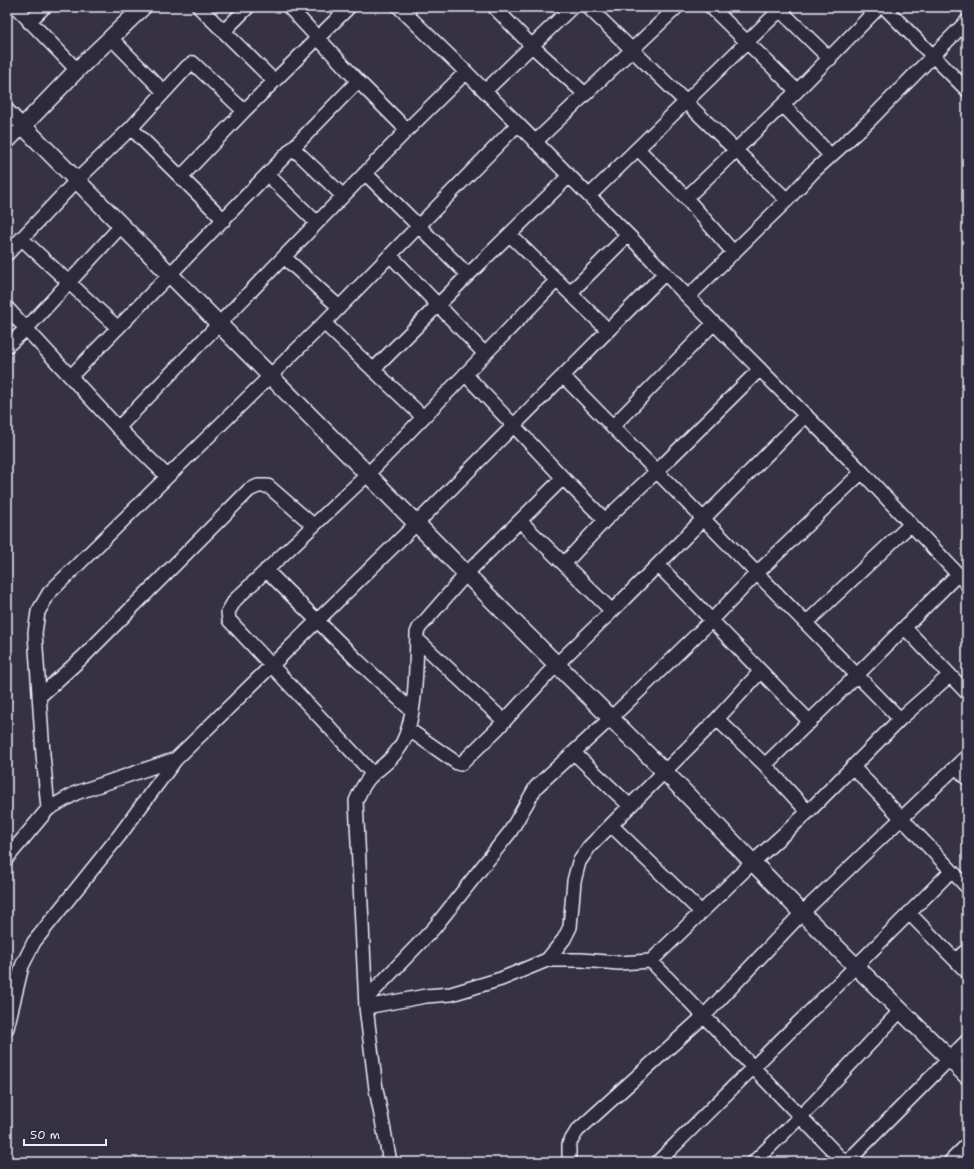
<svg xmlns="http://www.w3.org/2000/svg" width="974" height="1169" font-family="'Shantell Sans',sans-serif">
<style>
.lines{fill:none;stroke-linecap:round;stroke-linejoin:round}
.minor-casing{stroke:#e8f1f8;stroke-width:16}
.tertiary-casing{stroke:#e8f1f8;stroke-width:19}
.minor{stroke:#2f2a3d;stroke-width:13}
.tertiary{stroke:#2f2a3d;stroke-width:16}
</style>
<rect width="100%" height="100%" fill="#363244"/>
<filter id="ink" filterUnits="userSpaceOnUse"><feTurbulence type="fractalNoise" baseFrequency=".025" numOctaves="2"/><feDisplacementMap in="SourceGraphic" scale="8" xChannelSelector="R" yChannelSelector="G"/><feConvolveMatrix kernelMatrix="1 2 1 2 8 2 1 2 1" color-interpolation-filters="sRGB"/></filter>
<g filter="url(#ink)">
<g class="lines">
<defs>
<path id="minor" d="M 16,7 L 77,70
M 199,7 L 274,81
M 289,7 L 358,81 L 407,130
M 399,7 L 466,72 L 637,244 L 688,297 L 862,472 L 967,584
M 494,7 L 532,46 L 585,94
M 588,7 L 787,200
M 711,7 L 797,91
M 777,7 L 830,59
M 884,7 L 967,90
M 29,22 L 44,7
M 224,31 L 248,7
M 111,38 L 164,92
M 485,91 L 572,7
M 783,105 L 831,156
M 7,110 L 23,126 L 7,143
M 131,128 L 224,220
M 535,142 L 677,7
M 293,148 L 343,196
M 638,149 L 686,198 L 734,253
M 365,173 L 468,275
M 268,175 L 317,223
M 181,177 L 244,111 L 349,7
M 589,196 L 783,7
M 686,198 L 797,91 L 879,7
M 510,235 L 608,330
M 22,239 L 118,328
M 7,254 L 76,181 L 131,128 L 188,66 L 193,63 L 244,111
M 390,255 L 485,354
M 284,257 L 339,307
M 570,293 L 628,235
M 688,297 L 787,200 L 813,172 L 869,121 L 967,21
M 7,308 L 118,428 L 167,476
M 324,323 L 423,417
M 7,346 L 26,329 L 121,226
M 373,370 L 468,275 L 569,176
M 465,374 L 563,478 L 605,520
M 71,376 L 358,81
M 563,376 L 900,719
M 612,427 L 714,323
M 118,428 L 407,130 L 466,72
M 520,521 L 612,611
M 564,564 L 605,520 L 657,471 L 760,369
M 658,565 L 810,722
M 266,570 L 357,660 L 411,710
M 806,623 L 911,524
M 905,628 L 967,693
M 417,639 L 504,721
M 39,697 L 84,656 L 249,490 L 258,486 L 268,486 L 313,525
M 717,719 L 765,765 L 808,812
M 408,729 L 457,763 L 460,764 L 463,762 L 497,729 L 557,664 L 612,611 L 806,415
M 574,753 L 630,806
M 765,765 L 857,675 L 958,574
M 853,767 L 967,887
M 956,767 L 967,778
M 373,774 L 229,620 L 228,612 L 235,600 L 368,474 L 557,280
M 48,809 L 43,754 L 35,633 L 38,612 L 49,593 L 324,323 L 518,124
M 611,825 L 701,912
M 7,858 L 48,809 L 76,793 L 176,759 L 417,523 L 665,273
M 909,913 L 967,972
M 547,960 L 564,939 L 570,927 L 574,881 L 579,862 L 589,847 L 717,719 L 760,672
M 956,960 L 967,950
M 651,961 L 844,1162
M 366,999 L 434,928 L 510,832 L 536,787 L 611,718 L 711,621 L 757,573 L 862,472
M 366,1007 L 426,996 L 451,994 L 501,979 L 547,960 L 581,960 L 619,963 L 651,961 L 753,862 L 808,812 L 900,719 L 950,675
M 7,1028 L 22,966 L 34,942 L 119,836 L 176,759
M 390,1162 L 376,1089 L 366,1007 L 356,801 C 360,791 366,780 374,773 C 384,765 393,758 400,747 C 417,721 416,665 417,633 L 419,628 L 467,573 L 563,478
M 569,1162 L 569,1144 L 577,1131 L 704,1016 L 802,913 L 967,756
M 658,1162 C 755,1064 855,969 951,871
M 754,1162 L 814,1103 L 901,1010
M 847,1162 L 967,1041
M 950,1162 L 967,1145"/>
<path id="tertiary" d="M 143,7 L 77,70 L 23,126 L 511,619 L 664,771 L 802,913 L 967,1076"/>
</defs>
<use href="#minor" class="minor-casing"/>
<use href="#tertiary" class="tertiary-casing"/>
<use href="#minor" class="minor"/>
<use href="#tertiary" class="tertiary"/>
</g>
</g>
<rect width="974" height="1169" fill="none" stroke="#2f2a3d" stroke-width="24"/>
<rect x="12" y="12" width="950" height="1145" fill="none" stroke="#e8f1f8" stroke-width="1.5" filter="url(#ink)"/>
<path d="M24 1139v6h82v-6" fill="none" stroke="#e8f1f8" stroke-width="2"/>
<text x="30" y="1139" font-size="12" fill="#e8f1f8" stroke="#2f2a3d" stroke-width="3" paint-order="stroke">50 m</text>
</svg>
